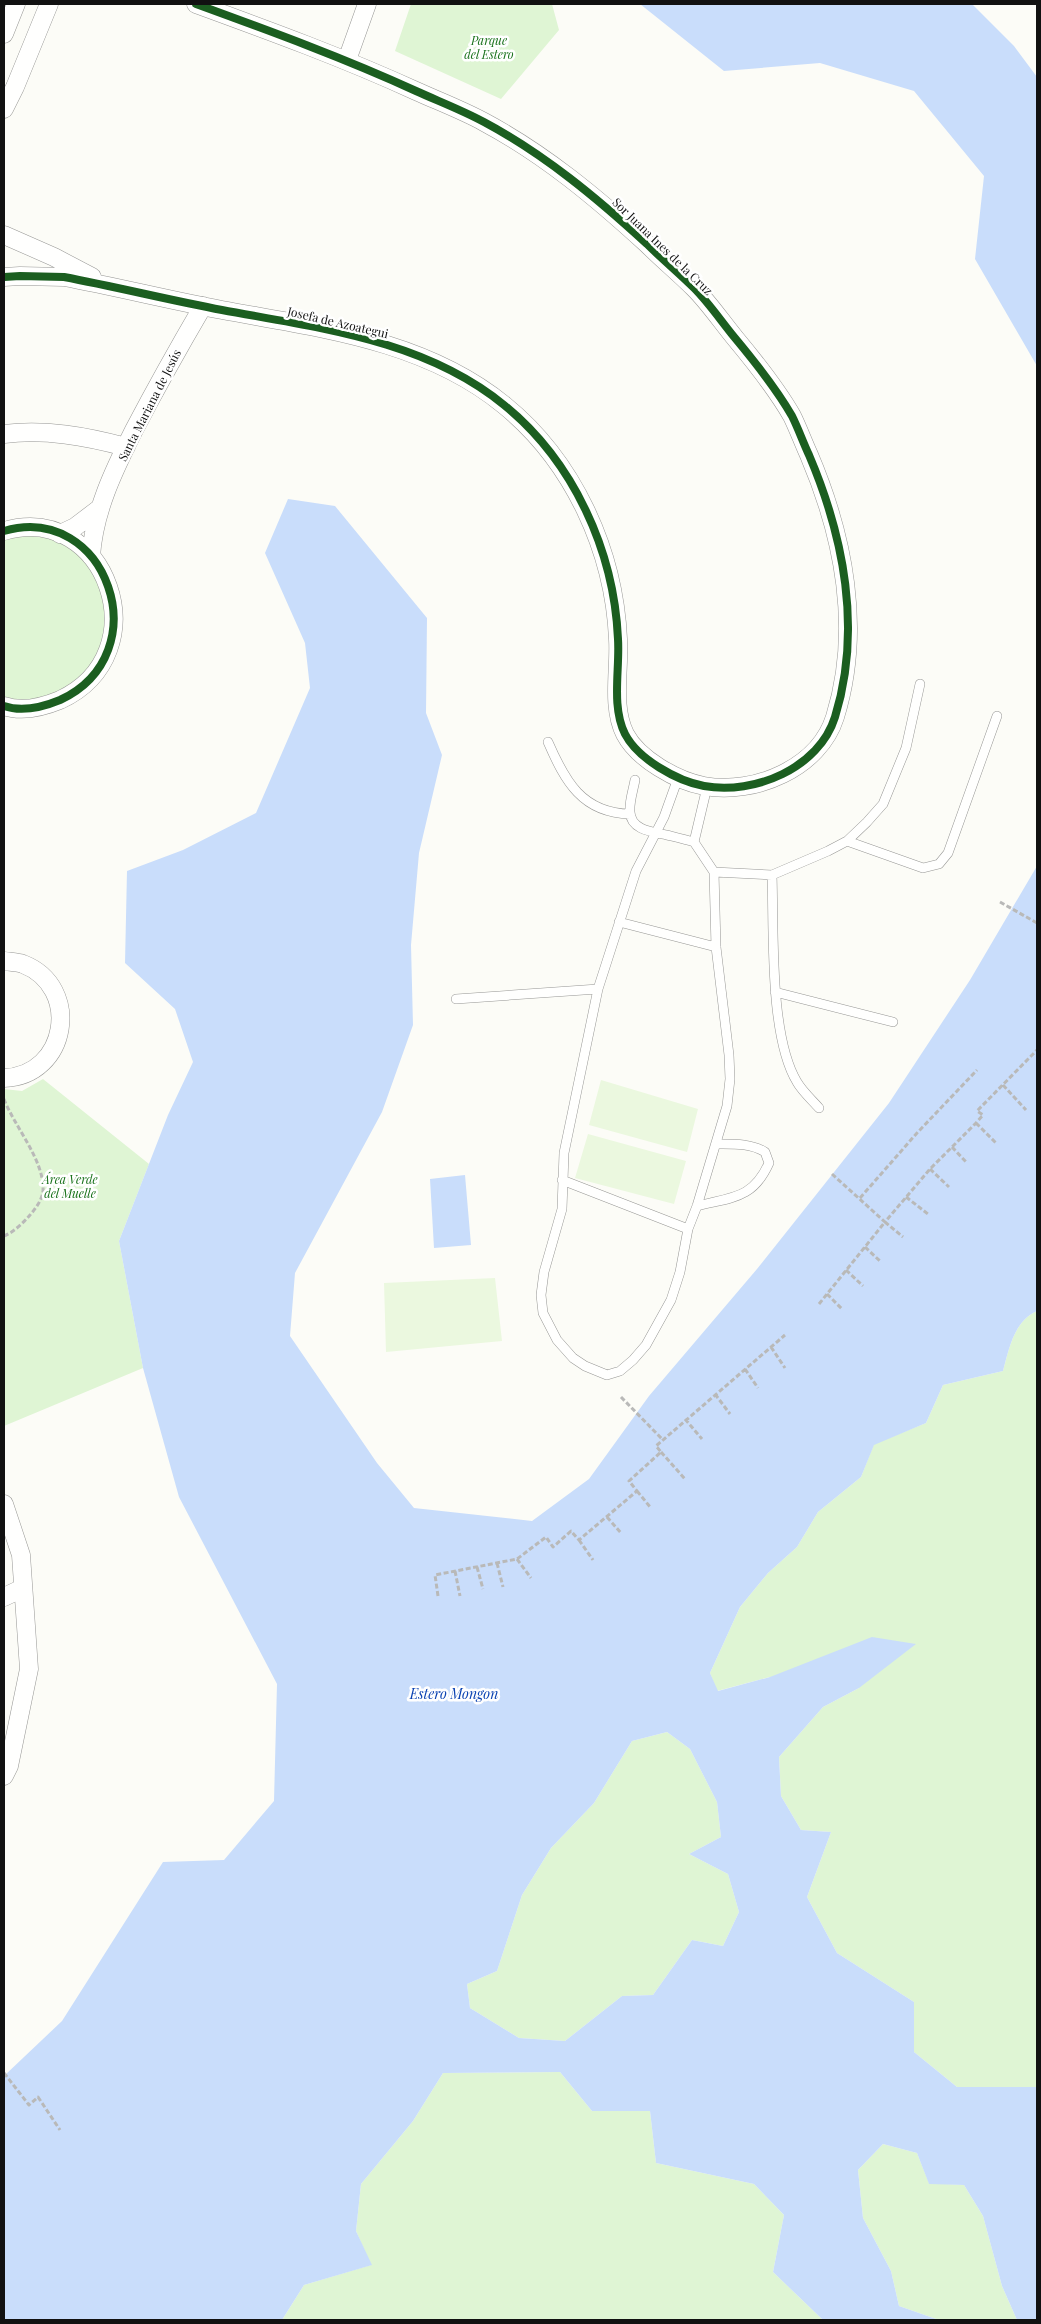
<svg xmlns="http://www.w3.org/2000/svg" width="1041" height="2324" font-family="'Playfair Display',serif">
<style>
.green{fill:#dff5d4}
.pitch{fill:#ebf8df}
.water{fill:#c9ddfb;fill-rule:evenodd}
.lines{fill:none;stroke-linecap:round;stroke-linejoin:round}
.lane-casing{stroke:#979795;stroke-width:10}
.street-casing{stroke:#979795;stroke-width:19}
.path{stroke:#b9b9b8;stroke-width:3;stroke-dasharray:5 2.5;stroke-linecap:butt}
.lane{stroke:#fffffe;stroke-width:9}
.street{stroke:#fffffe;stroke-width:18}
.cycleway-casing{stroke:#fff;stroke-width:11}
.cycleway{stroke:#1b5e20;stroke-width:8}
.labels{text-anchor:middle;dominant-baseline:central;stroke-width:5;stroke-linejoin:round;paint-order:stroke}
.park-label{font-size:12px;font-style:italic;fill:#18711a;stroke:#fff}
.street-label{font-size:12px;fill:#111;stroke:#fff}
.water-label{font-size:14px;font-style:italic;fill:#0a42b2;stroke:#fff}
</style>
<rect width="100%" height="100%" fill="#fcfcf7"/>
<path class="green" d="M 411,4 L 552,4 L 559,30 L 501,99 L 395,51 Z
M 46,529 L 105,577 L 113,639 L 76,692 L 4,704 L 4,531 Z
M 43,1079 L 149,1164 L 119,1241 L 143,1368 L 4,1426 L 4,1089 L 22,1091 Z
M 1037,1311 L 1037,2087 L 957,2087 L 914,2052 L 914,2002 L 837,1953 L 807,1897 L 831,1832 L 801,1830 L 781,1796 L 779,1757 L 823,1707 L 859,1688 L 770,1677 L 717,1691 L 710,1673 L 740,1607 L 768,1573 L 797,1547 L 818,1512 L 861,1477 L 874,1444 L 926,1423 L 943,1385 L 1003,1371 C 1009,1349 1014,1321 1037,1311 Z
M 667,1732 L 690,1749 L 717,1802 L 721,1837 L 689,1854 L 728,1874 L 739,1912 L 723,1946 L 692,1940 L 653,1995 L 622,1996 L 565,2041 L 519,2038 L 470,2008 L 467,1984 L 497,1971 L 522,1895 L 551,1848 L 594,1803 L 632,1741 Z
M 560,2072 L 592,2111 L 650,2111 L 656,2163 L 754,2184 L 784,2215 L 773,2272 L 823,2320 L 282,2320 L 304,2285 L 371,2265 L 356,2231 L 361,2184 L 413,2121 L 443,2073 Z
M 883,2144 L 917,2153 L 929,2183 L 964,2185 L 983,2216 L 1002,2286 L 1017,2320 L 939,2320 L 899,2306 L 891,2271 L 863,2218 L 858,2170 Z"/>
<path class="pitch" d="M 601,1080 L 698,1109 L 687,1152 L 589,1125 Z
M 588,1134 L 686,1161 L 674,1204 L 575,1178 Z
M 495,1278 L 502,1341 L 386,1352 L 384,1283 Z"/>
<path class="water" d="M 640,4 L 972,4 L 1014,46 L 1037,77 L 1037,366 L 975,259 L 984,176 L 914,91 L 820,63 L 724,71 Z
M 288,499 L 335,506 L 427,618 L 426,713 L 442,755 L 419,853 L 411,945 L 413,1025 L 382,1112 L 295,1273 L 290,1336 L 377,1463 L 414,1508 L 532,1521 L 589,1479 L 649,1396 L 757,1269 L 889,1103 L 970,980 L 1037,866 L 1037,1311 C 1014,1321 1009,1349 1003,1371 L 943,1385 L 926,1423 L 874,1445 L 861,1477 L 818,1512 L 797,1547 L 768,1573 L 740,1607 L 710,1673 L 718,1691 L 770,1677 L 872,1637 L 916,1644 L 859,1688 L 823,1707 L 779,1757 L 781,1796 L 801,1830 L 831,1832 L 807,1897 L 837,1953 L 914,2002 L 914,2052 L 957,2087 L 1037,2087 L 1037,2320 L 1017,2320 L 1002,2286 L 983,2216 L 964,2185 L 929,2184 L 917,2153 L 883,2144 L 858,2170 L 863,2218 L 891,2271 L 899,2306 L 939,2320 L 823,2320 L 773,2272 L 784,2215 L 754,2184 L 656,2163 L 650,2111 L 592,2111 L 560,2072 L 443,2073 L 413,2121 L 361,2184 L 356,2231 L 372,2265 L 304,2285 L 282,2320 L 4,2320 L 4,2076 L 62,2021 L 163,1862 L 224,1860 L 274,1801 L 277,1684 L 179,1497 L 143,1368 L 119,1241 L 168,1115 L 193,1062 L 175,1009 L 125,963 L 127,871 L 183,850 L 256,813 L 310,688 L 305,643 L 265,553 ZM 667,1732 L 690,1749 L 717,1802 L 721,1837 L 689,1854 L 728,1874 L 739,1912 L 723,1946 L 692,1940 L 653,1995 L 622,1996 L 565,2041 L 519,2038 L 470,2008 L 467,1984 L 497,1971 L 522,1895 L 551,1848 L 594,1803 L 632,1741 Z
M 465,1175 L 471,1245 L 434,1248 L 430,1179 Z"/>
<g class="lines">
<defs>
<path id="lane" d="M 548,742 C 565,781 582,813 630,814
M 635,780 C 633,791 629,802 630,812 C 631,832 657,832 671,836 C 679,838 687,840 694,842 L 714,872 L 716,947 L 729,1055 L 730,1079 L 727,1106 L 697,1206 L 688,1229 L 680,1272 L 671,1300 L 646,1345 L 633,1360 L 620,1371 L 607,1375 L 585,1366 L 573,1358 L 557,1340 L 543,1313 L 541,1295 L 544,1272 L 562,1209 L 564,1153 L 598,989 L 636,871 L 664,817 L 678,778
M 847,841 L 923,868 L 939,864 L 948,853 L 997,716
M 694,842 L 707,787
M 714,872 L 772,875 L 828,851 L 847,841 L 867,822 L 883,804 L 906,748 L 920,684
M 772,875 C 774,930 769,1036 797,1082 C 802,1091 812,1100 819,1108
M 619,922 L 716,947
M 775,992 L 893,1022
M 456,999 L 598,989
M 562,1180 L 688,1229
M 697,1206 C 732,1197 753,1199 769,1163 L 765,1152 C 750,1143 733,1144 716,1144"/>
<path id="street" d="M 4,34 L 16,4
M 347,60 L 367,4
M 4,109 L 15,87 L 49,4
M 4,235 L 54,257 L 92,277
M 4,277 L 20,276 L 64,277 C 117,287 169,300 222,310 C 319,328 425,340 504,405 C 573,461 614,550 618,639 C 620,669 611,706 625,734 C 638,759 677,781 704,786 C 755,795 819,768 835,717 C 862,630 844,537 809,455 C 803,442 798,428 792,416 C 776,388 755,362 735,338 C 721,321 709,303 694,288 C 679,273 662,259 647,244 C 597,198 544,154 484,122 C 462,110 438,101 416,91 C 344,58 270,31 196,4
M 4,434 C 45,429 85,436 126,447
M 4,531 C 106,501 161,653 60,700 C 43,707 21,712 4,706
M 60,534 L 75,527 L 100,508
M 91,556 C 94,511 114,470 134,430 C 156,388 179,347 203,306
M 4,961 C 10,962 17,962 23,964 C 82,987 68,1076 4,1078
M 4,1504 L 21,1555 L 29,1669 L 9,1766 L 4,1776
M 4,1597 L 23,1588"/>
</defs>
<use href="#lane" class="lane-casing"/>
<use href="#street" class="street-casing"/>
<path class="path" d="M 1000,902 L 1037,923
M 1003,1085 L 1026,1110
M 4,1099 C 14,1126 45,1161 43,1191 C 42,1200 36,1208 30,1215 C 23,1223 14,1232 4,1236
M 976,1123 L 996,1143
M 952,1147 L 967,1163
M 930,1169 L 949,1187
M 832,1174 L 885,1222 L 930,1169 L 976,1123 L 983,1115 L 977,1111 L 1037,1050
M 906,1197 L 928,1214
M 860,1198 L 917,1133 L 977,1070
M 865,1247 L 881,1262
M 846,1270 L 863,1286
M 827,1294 L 842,1309
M 819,1304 L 885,1222 L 903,1237
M 771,1347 L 785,1368
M 745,1369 L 758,1388
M 715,1394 L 730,1414
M 621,1397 L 663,1440
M 685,1419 L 702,1439
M 661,1452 L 685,1479
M 637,1491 L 651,1508
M 607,1517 L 621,1533
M 579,1540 L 593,1560
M 517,1559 L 531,1578
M 497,1563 L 503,1587
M 477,1567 L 483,1589
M 455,1571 L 460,1596
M 438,1596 L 435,1575 L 517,1559 L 546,1537 L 553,1547 L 571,1531 L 579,1540 L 637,1491 L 629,1481 L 661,1452 L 656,1446 L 785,1335
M 4,2073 L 29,2105 L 38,2097 L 60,2130"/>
<use href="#lane" class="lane"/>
<use href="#street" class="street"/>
<defs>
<path id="cycleway" d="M 4,277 L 20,276 L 64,277 C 117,287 169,300 222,310 C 319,328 425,340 504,405 C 573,461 614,550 618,639 C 620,669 611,706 625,734 C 638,759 677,781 704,786 C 755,795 819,768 835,717 C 862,630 844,537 809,455 C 803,442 798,428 792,416 C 776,388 755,362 735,338 C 721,321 709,303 694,288 C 679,273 662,259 647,244 C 597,198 544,154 484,122 C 462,110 438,101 416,91 C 344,58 270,31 196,4
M 4,531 C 106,501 161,653 60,700 C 43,707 21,712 4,706"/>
</defs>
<use href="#cycleway" class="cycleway-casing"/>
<use href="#cycleway" class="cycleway"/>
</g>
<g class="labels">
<g class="park-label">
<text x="489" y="40">Parque<tspan x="489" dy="14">del Estero</tspan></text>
<text x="70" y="1179">Área Verde<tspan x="70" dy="14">del Muelle</tspan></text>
</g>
<g class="street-label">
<text transform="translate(663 246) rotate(44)">Sor Juana Ines de la Cruz</text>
<text transform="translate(338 322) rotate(13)">Josefa de Azoategui</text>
<text transform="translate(149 405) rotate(-63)">Santa Mariana de Jesús</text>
</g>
<g class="water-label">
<text x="454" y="1693">Estero Mongon</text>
</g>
</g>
<rect width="1041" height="2324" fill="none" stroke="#111111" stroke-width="10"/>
</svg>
